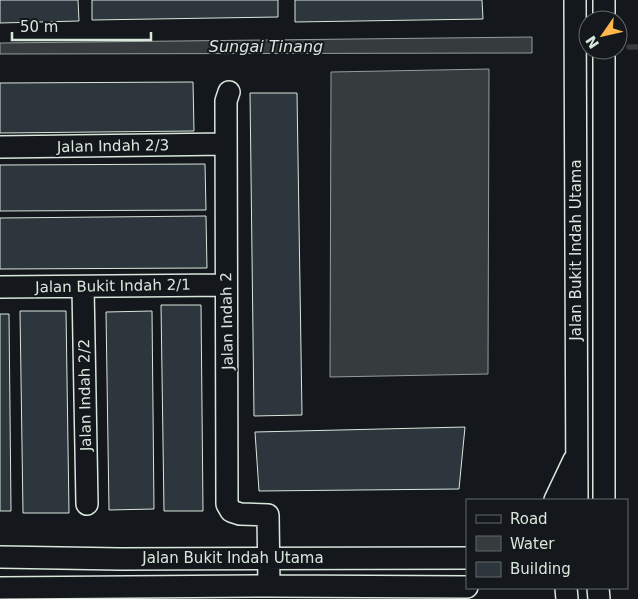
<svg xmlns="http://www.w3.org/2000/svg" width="638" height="599" font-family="'DejaVu Sans',sans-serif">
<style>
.water{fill:#363b3e;stroke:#939e99}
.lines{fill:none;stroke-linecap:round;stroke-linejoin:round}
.stream{stroke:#363b3e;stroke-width:5.5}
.building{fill:#2c363c;stroke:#d8e6dc}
.minor-casing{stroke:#d8e6dc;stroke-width:24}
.minor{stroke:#14181c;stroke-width:21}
.labels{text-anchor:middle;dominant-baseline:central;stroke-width:4;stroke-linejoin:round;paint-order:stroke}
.street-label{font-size:15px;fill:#d8e6dc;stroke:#14181c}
.water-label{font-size:16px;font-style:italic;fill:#d8e6dc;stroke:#14181c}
</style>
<rect width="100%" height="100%" fill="#14181c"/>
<path class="water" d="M 532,37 L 532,53 L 0,54 L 0,43 Z
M 489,69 L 488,374 L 330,377 L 331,72 Z"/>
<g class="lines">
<path class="stream" d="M 629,47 L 638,47"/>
</g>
<path class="building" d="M 0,0 L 78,0 L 79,21 L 0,23 Z
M 92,0 L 278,0 L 278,17 L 92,20 Z
M 295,0 L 482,0 L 483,19 L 295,22 Z
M 193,82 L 194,131 L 0,133 L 0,83 Z
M 250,93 L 297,93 L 302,415 L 254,416 Z
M 205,164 L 206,210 L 0,211 L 0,165 Z
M 206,216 L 207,268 L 0,269 L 0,218 Z
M 161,305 L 201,305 L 203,511 L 164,511 Z
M 20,311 L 66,311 L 69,513 L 23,513 Z
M 152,311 L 154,509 L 109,510 L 106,312 Z
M 0,314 L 9,314 L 11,511 L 0,511 Z
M 465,427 L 459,489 L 259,491 L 255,432 Z"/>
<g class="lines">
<defs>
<path id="minor" d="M 575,0 L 577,500
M 604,20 L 604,0
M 229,92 L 226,101 L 227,504 L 231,511 L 240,514 L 268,515 L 269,586
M 0,147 L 226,144
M 0,287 L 226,285
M 83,287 L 87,504
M 555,500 L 574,460
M 604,500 L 604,50
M 0,557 L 120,559 L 467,558
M 0,588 L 269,586 L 467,587
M 566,588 L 567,599
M 598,588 L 599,599"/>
</defs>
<use href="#minor" class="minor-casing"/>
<use href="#minor" class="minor"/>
</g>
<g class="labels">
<g class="street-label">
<text transform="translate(113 146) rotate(-1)">Jalan Indah 2/3</text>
<text transform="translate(576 250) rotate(-90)">Jalan Bukit Indah Utama</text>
<text transform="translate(113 286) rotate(-1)">Jalan Bukit Indah 2/1</text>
<text transform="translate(227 321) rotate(-91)">Jalan Indah 2</text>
<text transform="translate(85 395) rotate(-91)">Jalan Indah 2/2</text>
<text x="233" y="558">Jalan Bukit Indah Utama</text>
</g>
<g class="water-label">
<text x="266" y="46">Sungai Tinang</text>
</g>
</g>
<rect x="466" y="499" width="162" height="90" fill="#14181c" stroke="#626a69"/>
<rect x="476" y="515" width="25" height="8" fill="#14181c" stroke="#626a69"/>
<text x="510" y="524" font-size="15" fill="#d8e6dc">Road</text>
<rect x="476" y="536" width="25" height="15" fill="#363b3e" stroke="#626a69"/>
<text x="510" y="549" font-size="15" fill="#d8e6dc">Water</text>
<rect x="476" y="562" width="25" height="15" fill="#2c363c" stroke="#626a69"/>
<text x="510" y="574" font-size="15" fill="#d8e6dc">Building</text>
<g transform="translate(603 35) rotate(236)"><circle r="24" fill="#14181c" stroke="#626a69"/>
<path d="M0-4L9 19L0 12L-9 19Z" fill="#ffb74d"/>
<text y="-8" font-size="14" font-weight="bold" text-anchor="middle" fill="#d8e6dc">N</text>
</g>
<path d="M12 32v8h139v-8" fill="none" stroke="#d8e6dc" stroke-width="2.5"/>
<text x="20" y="32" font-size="15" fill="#d8e6dc" stroke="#14181c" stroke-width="4" paint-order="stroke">50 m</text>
</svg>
